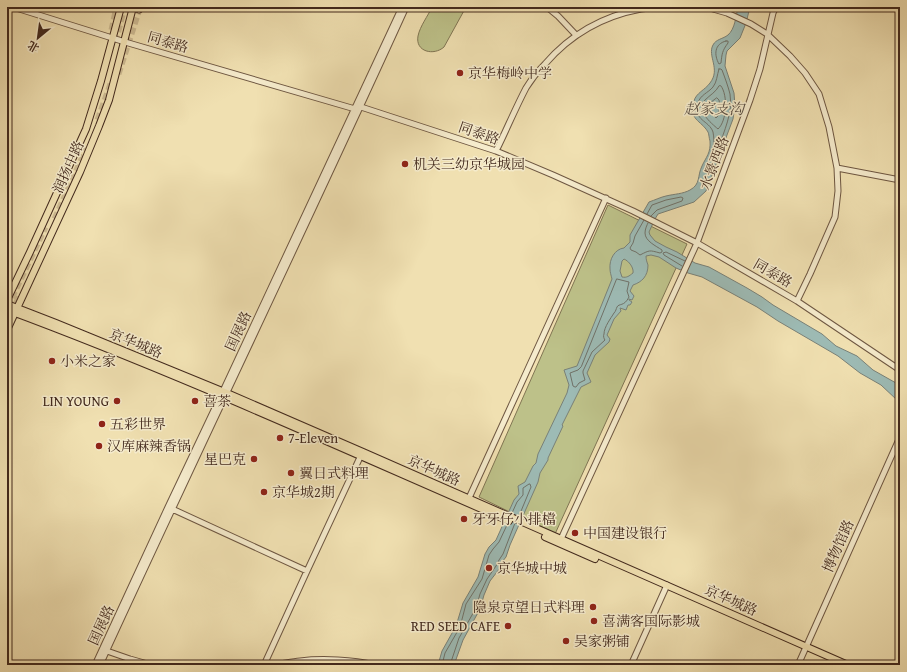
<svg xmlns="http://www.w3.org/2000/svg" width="907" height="672" font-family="'Gentium Book Plus','Noto Serif SC',serif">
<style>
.green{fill:#bdc189;stroke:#807553}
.water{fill:#9dbbb5;stroke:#798178;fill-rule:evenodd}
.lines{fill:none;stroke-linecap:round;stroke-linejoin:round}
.shore{stroke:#707269;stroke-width:1}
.highway-tunnel{stroke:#cdbb93;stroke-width:7;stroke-dasharray:7 3.5;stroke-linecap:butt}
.minor-casing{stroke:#6e5742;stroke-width:7}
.major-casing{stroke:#42291d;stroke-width:8}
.highway-casing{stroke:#42291d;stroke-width:9}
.minor{stroke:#f5ebcc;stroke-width:5}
.major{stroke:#f0e0b1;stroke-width:6}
.highway{stroke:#f0e0b1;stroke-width:7}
.poi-dot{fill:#8f2418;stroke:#f5ebcc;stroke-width:1.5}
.labels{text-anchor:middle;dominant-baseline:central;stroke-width:3;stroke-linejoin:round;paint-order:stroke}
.street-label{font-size:14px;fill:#42291d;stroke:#f5ebcc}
.poi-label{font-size:14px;fill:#42291d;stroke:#f5ebcc;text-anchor:start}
.water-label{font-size:15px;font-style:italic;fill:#594e43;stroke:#f5ebcc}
</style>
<rect width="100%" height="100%" fill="#f0e0b1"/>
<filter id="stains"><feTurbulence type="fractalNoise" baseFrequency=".005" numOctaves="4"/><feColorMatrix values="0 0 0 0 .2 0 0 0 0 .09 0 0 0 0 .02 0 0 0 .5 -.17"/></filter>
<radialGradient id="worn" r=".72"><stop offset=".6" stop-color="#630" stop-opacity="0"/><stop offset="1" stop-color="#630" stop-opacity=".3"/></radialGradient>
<path class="green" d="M 432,7 L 466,7 L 444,47 C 434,56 415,52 418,36 C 420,26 428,16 432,7 Z
M 608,205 L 687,244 L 555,534 L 479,497 Z"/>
<path class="water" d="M 738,7 L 750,7 L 746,23 L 740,38 L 727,51 L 726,55 L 725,66 L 734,93 L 735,106 L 733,119 L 706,191 L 694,202 L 658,214 L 655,219 L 649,232 L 650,235 L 655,241 L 666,247 L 677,252 L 695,263 L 709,267 L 747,288 L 762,297 L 773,305 L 822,334 L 836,346 L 857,356 L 873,370 L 896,383 L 900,389 L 900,402 L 897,400 L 881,385 L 860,373 L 838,356 L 778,321 L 757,307 L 702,277 L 688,273 L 676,268 L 659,257 L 651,255 L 646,256 C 646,260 647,262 648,265 C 648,276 642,282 633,285 L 630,291 L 634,296 L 632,300 L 629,299 L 629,300 L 632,302 L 630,305 L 628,305 L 626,310 L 620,308 L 621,311 L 614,319 L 607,335 L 610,339 L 609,342 L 595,355 L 587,373 L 591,382 L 581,387 L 562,425 L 563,426 L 548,458 L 548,460 L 540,473 L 538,482 L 510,545 L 506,557 L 502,562 L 502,563 L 500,568 L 490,581 L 484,595 L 480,609 L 463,640 L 454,665 L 438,665 L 442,651 L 456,626 L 463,603 L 478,577 L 485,554 L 489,547 L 496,540 L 514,500 L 519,494 L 518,486 L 525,482 L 533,466 L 536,463 L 538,454 L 567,393 L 569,385 L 564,370 L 577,366 L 612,279 C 611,275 610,272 610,269 C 609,259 615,249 624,248 L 630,242 L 630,235 L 649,202 C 655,200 661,197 666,196 C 674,194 683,194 690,190 C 701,184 697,176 702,166 C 706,157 711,153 710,141 C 709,138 709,134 708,132 C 701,120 688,120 694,101 C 696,93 705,90 710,83 C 721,69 707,56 713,45 C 716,39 723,39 728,35 C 735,29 736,16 738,7 ZM 624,259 C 629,261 634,268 633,273 C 629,276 627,278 622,277 L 620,271 L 622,261 Z"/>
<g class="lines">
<path class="shore" d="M 726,41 L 728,41 L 728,43 C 722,51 722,54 721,63 L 719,64 C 714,55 714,44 726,41 Z
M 719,69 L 721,69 L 722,70 C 725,78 728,86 730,94 C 733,113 724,131 718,149 L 716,150 L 714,148 C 714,143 714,137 713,132 C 709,120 693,121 698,103 C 700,95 708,93 713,87 C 717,82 717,75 719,69 Z
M 721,86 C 728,95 727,121 718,129 C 711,123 695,110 705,100 C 710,95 716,92 719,86 Z
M 717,98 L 719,100 L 720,106 L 718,116 L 716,118 L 710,112 L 708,109 L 709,104 Z
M 647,214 L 652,205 L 666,200 L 681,197 L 683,198 L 682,201 L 657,210 L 651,216
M 644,220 L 635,236 L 633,243 L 630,248 L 631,250 L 636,252 L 640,255 C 650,250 649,250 660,253 L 662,252 L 662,250 C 656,246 645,241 645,233 C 645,229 647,225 648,223
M 682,266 L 664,255 L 663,253 L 666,252 L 685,261
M 617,279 L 629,282 L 627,291 L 629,297 C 624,307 619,303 617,307 C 616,309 616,311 614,313 C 611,318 604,327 604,334 C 603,336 604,339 605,340 L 592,352 L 583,371 L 583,373 L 585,380 L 579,383 L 576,387 L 575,387 L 573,386 L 570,373 L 578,370 L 581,367 Z
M 512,513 L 517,502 L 523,495 L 523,488 L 529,484 L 530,484 L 531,487 L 519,516
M 442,665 L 445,653 L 460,627 L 466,604 L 482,579 L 489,555 L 493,549 L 499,542 L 507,525
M 450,665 L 459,638 L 476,608 L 480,594 L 487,579 L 496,566 L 499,560 L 503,554 L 515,523"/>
<path class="highway-tunnel" d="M 112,30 L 117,7
M 115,42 L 124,7
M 118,74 L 139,9
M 98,120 L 111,84
M 55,219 L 87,148
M 7,307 L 45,227
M 7,322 L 21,294"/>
<defs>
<path id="minor" d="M 13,7 L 125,42 L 355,109 L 361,107 L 496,151 L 553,175 L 633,211 L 697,243 L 797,301 L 900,370
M 547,7 L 558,16 L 576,35
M 706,7 L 727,13 L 751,24 L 767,34 L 790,56 L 805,73 L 819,94 L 829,127 L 837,168 L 838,191 L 835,217 L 810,274 L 797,301
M 496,151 C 506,131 515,109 526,88 C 531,80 538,71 545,64 C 570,35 603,16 641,9 C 661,6 682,8 702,7
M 837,168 L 900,180
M 469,498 L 606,198
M 170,508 L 307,571
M 561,539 L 697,243 L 750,100 L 760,69 L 773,13 L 776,7
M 104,650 L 130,659 L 151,665
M 95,665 L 168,507 L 223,391 L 402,7
M 100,665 C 201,445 306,227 406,7
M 264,665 L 307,571 L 362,453
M 272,665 C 281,664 291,662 300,661 C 323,658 353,660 375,665
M 631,665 L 667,585
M 798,665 L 900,437"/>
<path id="major" d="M 7,300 L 30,252 L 86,129 L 101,81 L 121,7
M 7,304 L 56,323 L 227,393 L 363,452 L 848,665
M 7,310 C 177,373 343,449 509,521
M 7,330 L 80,172 L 99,126 L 109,100 L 133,7
M 545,537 L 595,559"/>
<path id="highway" d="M 139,9 L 140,7"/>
</defs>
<use href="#minor" class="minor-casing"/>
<use href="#major" class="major-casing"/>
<use href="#highway" class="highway-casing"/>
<use href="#minor" class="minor"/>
<use href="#major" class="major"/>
<use href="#highway" class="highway"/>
</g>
<g class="poi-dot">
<circle cx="460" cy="73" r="4"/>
<circle cx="405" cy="164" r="4"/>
<circle cx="52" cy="361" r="4"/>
<circle cx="117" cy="401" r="4"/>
<circle cx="195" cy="401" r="4"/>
<circle cx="102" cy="424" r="4"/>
<circle cx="280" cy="438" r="4"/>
<circle cx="99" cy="446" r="4"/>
<circle cx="254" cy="459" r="4"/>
<circle cx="291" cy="473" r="4"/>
<circle cx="264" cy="492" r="4"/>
<circle cx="464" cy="519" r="4"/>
<circle cx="575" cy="533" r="4"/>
<circle cx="489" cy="568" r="4"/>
<circle cx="593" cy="607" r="4"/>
<circle cx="594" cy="621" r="4"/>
<circle cx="508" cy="626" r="4"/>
<circle cx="566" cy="641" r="4"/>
</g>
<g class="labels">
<g class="street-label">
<text transform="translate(168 42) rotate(16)">同泰路</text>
<text transform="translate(479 133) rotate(19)">同泰路</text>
<text transform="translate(714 163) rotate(-69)">水景西路</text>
<text transform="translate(68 167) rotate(-66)">润扬中路</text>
<text transform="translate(773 273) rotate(30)">同泰路</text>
<text transform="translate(238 331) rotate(-65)">国展路</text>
<text transform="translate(136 343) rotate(22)">京华城路</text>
<text transform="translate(434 470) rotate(24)">京华城路</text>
<text transform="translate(838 546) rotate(-66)">博物馆路</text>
<text transform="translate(731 600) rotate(24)">京华城路</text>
<text transform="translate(101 625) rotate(-65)">国展路</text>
</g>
<g class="poi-label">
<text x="468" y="73">京华梅岭中学</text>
<text x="413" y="164">机关三幼京华城园</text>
<text x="60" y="361">小米之家</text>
<text x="109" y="401" text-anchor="end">LIN YOUNG</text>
<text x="203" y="401">喜茶</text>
<text x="110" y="424">五彩世界</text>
<text x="288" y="438">7-Eleven</text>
<text x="107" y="446">汉库麻辣香锅</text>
<text x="246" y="459" text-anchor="end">星巴克</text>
<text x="299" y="473">翼日式料理</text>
<text x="272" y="492">京华城2期</text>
<text x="472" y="519">牙牙仔小排檔</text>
<text x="583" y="533">中国建设银行</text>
<text x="497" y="568">京华城中城</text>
<text x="585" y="607" text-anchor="end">隐泉京望日式料理</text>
<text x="602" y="621">喜满客国际影城</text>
<text x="500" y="626" text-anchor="end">RED SEED CAFE</text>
<text x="574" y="641">吴家粥铺</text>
</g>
<g class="water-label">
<text x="714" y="108">赵家支沟</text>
</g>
</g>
<rect width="907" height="672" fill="none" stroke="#f0e0b1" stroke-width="24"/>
<rect x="8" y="8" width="891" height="656" fill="none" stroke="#42291d" stroke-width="2"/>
<rect x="12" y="12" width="883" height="648" fill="none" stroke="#42291d"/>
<g transform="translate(38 38) rotate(209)" stroke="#f5ebcc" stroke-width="3" paint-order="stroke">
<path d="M0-3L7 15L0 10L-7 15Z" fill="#42291d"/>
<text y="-6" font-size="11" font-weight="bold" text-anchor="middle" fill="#42291d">北</text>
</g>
<rect width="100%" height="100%" filter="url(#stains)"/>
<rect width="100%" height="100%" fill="url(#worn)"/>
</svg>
